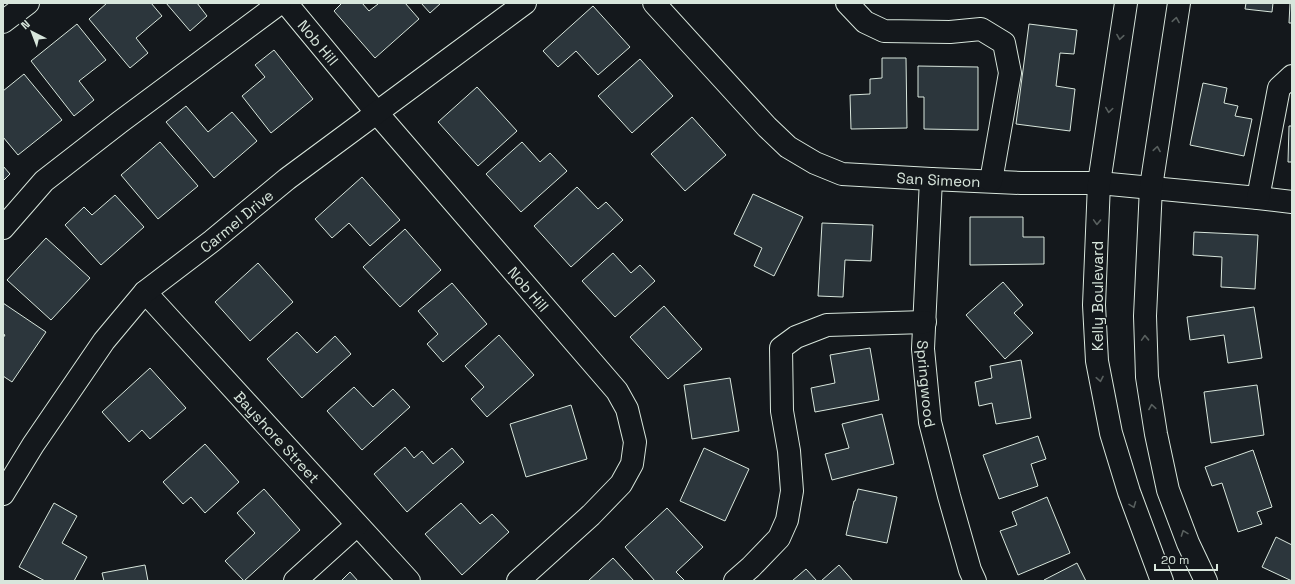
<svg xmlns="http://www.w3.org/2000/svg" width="1295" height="584" font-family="'Space Grotesk',sans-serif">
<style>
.building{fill:#2c363c;stroke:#d8e6dc}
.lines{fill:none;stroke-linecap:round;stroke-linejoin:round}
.minor-casing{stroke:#d8e6dc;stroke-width:24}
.major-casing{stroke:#d8e6dc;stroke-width:24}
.minor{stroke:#14181c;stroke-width:22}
.major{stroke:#14181c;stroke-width:22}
.oneway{stroke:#59605f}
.labels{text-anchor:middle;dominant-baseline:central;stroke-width:3;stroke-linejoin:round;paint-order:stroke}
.street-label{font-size:15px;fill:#d8e6dc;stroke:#14181c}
</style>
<rect width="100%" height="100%" fill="#14181c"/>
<path class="building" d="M 107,3 L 151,3 L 162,16 L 136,38 L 148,53 L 130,68 L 89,19 Z
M 166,3 L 197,3 L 207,16 L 190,31 Z
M 342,3 L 362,3 L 369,11 L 378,4 L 377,3 L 405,3 L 419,19 L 375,58 L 334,11 Z
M 421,3 L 441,3 L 430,13 Z
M 1246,3 L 1273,3 L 1272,12 L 1245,9 Z
M 1290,3 L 1292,3 L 1292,23 L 1289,23 Z
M 593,6 L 630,47 L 598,75 L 576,51 L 558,67 L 543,51 Z
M 77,24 L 106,60 L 79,81 L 94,100 L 74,116 L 31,61 Z
M 1029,24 L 1077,30 L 1074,54 L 1060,53 L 1056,86 L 1075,89 L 1070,131 L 1016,124 Z
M 274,50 L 313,99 L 271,133 L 242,96 L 265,77 L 255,65 Z
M 882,58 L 906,58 L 907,128 L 851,129 L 850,95 L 870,94 L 870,79 L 882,78 Z
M 640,59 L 673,96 L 632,133 L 598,96 Z
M 918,66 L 978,67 L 978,130 L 924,129 L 924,97 L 918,97 Z
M 24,74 L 62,120 L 18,155 L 3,137 L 3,91 Z
M 1203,83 L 1227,88 L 1224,103 L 1238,106 L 1235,116 L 1252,119 L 1244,156 L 1190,145 Z
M 477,87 L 517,131 L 478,166 L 438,122 Z
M 186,106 L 208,132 L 232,112 L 257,141 L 214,178 L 166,122 Z
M 692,117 L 726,155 L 685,191 L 651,154 Z
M 1289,126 L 1292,126 L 1292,162 L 1288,162 Z
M 160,142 L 198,186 L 158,219 L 121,175 Z
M 522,142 L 540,162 L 550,153 L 567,171 L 521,212 L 486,174 Z
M 3,166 L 10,174 L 3,181 Z
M 362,177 L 400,220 L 370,246 L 349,223 L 332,238 L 315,219 Z
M 577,187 L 598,209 L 606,202 L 623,220 L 571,267 L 534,226 Z
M 753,194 L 803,217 L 774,276 L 754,266 L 762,248 L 734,234 Z
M 115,195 L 144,227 L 101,265 L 65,225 L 84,207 L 92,215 Z
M 970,217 L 1023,217 L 1023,237 L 1044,237 L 1044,264 L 970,265 Z
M 822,223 L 873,225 L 871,261 L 845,260 L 843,297 L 818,296 Z
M 405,229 L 441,270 L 400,307 L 363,267 Z
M 1194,232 L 1258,235 L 1255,289 L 1221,287 L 1222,257 L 1193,255 Z
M 46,238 L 90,278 L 51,320 L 7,280 Z
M 613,253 L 631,273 L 640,265 L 655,281 L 615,317 L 582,281 Z
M 258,263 L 293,302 L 250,341 L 215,302 Z
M 1003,282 L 1023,305 L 1014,313 L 1033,333 L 1005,359 L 966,315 Z
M 452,283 L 487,324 L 443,362 L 427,344 L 438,334 L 418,311 Z
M 3,303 L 46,332 L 12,382 L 3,376 L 3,338 L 5,335 L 3,334 Z
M 664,306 L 702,349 L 668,379 L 630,337 Z
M 1254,307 L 1262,358 L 1228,363 L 1224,335 L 1190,340 L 1187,317 Z
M 297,332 L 317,353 L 335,336 L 351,354 L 302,398 L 267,359 Z
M 499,335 L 534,375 L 487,417 L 471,399 L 484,387 L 465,366 Z
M 870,348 L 879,400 L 815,412 L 811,388 L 835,383 L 830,355 Z
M 1021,360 L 1031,418 L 996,424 L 992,403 L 979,406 L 975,382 L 992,378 L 990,366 Z
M 150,368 L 186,408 L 150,439 L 142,430 L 129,442 L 102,412 Z
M 730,378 L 739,431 L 692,439 L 684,385 Z
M 1257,385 L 1264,435 L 1211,443 L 1204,392 Z
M 354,387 L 373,407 L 393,389 L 410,407 L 362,450 L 327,411 Z
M 571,405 L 587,459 L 526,477 L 510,424 Z
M 882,414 L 894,464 L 832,480 L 825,454 L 849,448 L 842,424 Z
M 1038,436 L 1046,459 L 1031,464 L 1038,486 L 999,499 L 983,455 Z
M 205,444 L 239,482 L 205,513 L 191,497 L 183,504 L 163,482 Z
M 405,447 L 414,458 L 422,451 L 433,464 L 452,448 L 464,462 L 407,512 L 374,474 Z
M 704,448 L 749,469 L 725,521 L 680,501 Z
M 1253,450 L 1272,507 L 1257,512 L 1262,524 L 1238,532 L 1222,483 L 1212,486 L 1205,467 Z
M 264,489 L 300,530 L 244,581 L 225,561 L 255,533 L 237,513 Z
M 858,489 L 897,497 L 887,543 L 846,535 L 854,501 L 855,501 Z
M 1047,497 L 1070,553 L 1018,575 L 1000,531 L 1017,525 L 1012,512 Z
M 54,503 L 77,516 L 62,543 L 87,557 L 74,581 L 45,581 L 19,567 Z
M 461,503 L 480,524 L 492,514 L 509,532 L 462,575 L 425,534 Z
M 667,508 L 703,547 L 676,572 L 685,581 L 655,581 L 625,547 Z
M 1276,537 L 1292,545 L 1292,581 L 1262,567 Z
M 613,558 L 634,581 L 588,581 Z
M 1077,563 L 1086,581 L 1044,581 L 1044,580 Z
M 145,565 L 148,581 L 104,581 L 102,573 Z
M 839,565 L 853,581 L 821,581 Z
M 806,569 L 817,581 L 792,581 Z
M 350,572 L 358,581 L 341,581 Z"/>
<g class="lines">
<defs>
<g id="minor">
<path id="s1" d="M 286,3 L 377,113 L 617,391 L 627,409 L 635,442 L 632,464 L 621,484 L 591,515 L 518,581"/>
<path id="s2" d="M 654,3 L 767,127 L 788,147 L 815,163 L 842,174 L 931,179 L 1021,183 L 1099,183 L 1258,198 L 1292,202"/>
<path d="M 847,3 L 865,22 L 884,31 L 950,32 L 981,29 L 1004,43 L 1010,73 L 991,181"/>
<path d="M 3,22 L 28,3"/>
<path id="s3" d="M 931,179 L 923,349 L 930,422 L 949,496 L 970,570 L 975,581"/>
<path d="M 1258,198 L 1279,88 L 1292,76"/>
<path d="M 3,228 L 44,181 L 120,122 L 280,3"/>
<path id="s4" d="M 145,292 L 409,581"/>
<path id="s5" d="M 3,494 L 33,445 L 104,341 L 145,292 L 212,241 L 287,179 L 525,3"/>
<path d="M 295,581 L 357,525"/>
<path d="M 735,581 L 751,567 L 779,538 L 787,520 L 792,491 L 789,451 L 782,411 L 781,348 L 796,337 L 827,325 L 925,322"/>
</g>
<path id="major" d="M 1126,3 L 1099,183 L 1094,305 L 1097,361 L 1111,433 L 1129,492 L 1162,581
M 1179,3 L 1151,187 L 1145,316 L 1147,377 L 1156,434 L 1168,490 L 1188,543 L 1206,581"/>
</defs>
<use href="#minor" class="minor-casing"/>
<use href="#major" class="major-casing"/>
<use href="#minor" class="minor"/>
<use href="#major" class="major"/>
</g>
<defs><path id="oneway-chevron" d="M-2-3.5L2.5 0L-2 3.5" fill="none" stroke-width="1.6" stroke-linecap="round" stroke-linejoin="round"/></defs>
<g class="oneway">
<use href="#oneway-chevron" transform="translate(1176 20) rotate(-81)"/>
<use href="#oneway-chevron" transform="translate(1120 37) rotate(99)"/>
<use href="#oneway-chevron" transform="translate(1109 110) rotate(98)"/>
<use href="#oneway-chevron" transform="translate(1157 149) rotate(-81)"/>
<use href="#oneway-chevron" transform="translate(1097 222) rotate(92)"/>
<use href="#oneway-chevron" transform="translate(1145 338) rotate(-92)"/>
<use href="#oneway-chevron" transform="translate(1100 379) rotate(79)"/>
<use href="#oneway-chevron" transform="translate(1152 407) rotate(-99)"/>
<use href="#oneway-chevron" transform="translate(1133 505) rotate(69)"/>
<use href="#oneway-chevron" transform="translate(1184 533) rotate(-110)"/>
</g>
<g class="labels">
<g class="street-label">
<text stroke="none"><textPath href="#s1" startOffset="51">Nob Hill</textPath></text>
<text stroke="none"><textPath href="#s2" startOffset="354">San Simeon</textPath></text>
<text stroke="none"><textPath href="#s5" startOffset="363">Carmel Drive</textPath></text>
<text stroke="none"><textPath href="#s1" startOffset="375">Nob Hill</textPath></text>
<text transform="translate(1097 296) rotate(-90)">Kelly Boulevard</text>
<text stroke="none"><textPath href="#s3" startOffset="205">Springwood</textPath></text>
<text stroke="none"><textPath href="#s4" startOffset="196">Bayshore Street</textPath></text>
</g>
</g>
<rect width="1295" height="584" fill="none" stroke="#d8e6dc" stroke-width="8"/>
<g transform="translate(32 32) rotate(318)" stroke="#14181c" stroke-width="3" paint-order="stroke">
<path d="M0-3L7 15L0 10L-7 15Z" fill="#d8e6dc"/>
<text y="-6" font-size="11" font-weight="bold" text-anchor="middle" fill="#d8e6dc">N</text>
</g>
<path d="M1155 564v6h62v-6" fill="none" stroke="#d8e6dc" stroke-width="2"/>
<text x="1161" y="564" font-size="12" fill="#d8e6dc" stroke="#14181c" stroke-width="3" paint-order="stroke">20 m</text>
</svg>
